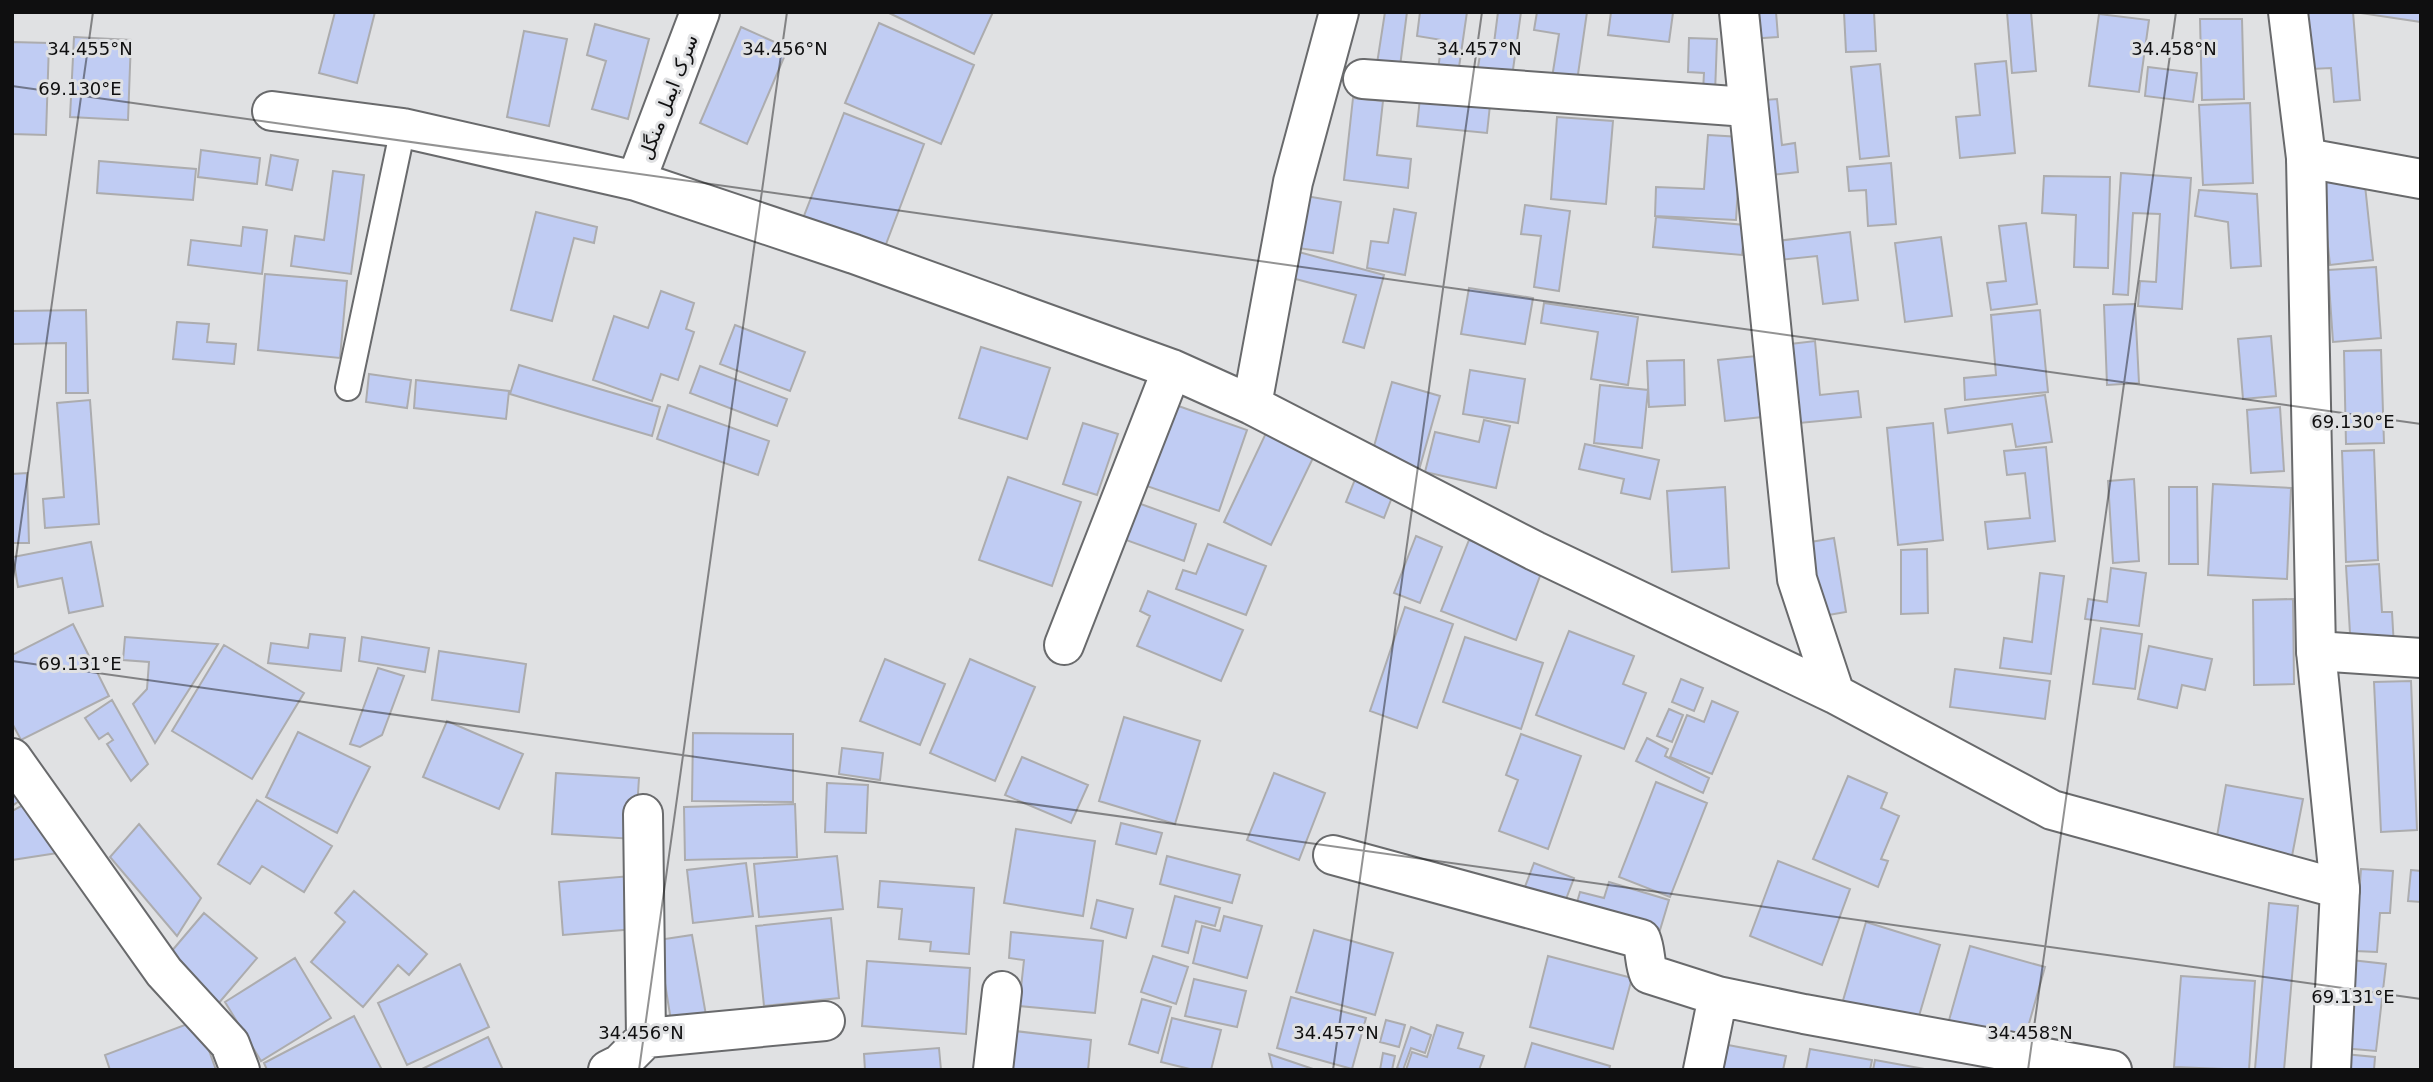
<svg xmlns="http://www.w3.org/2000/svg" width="2433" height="1082" font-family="'DejaVu Sans','Noto Sans Arabic',sans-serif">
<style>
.building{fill:#c0ccf3;stroke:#acacae;stroke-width:2}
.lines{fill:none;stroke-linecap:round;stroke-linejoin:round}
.lane-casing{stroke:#696a6c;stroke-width:28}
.street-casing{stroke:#696a6c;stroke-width:42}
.secondary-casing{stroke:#696a6c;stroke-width:42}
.lane{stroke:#fff;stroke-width:24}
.street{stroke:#fff;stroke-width:38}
.secondary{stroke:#fff;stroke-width:38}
.ticks{fill:none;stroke:#0f0f10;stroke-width:2;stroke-opacity:0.45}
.labels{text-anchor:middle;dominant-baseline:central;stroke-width:6;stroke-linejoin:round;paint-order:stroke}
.street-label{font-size:19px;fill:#0f0f10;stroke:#e0e1e3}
.ticks-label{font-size:18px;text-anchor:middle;fill:#0f0f10;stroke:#e0e1e3;stroke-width:6;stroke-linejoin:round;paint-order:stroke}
</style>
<rect width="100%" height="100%" fill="#e0e1e3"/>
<path class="building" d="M 335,12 L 375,12 L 357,83 L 319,73 Z
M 887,12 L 993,12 L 974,54 Z
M 1385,12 L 1407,12 L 1399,74 L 1376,70 Z
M 1420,12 L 1467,12 L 1457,81 L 1437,77 L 1442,40 L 1417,36 Z
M 1498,12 L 1521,12 L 1511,84 L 1476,79 L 1481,49 L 1493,51 Z
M 1537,12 L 1587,12 L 1576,88 L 1551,84 L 1559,34 L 1534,30 Z
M 1611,12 L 1673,13 L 1669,42 L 1608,35 Z
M 1747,12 L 1776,12 L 1778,37 L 1749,39 Z
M 1844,12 L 1874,12 L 1876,51 L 1846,52 Z
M 2007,12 L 2031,12 L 2036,71 L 2012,73 Z
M 2306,12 L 2353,12 L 2360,100 L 2334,102 L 2331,68 L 2311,69 Z
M 2421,12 L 2421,22 L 2360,13 L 2360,12 Z
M 2099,14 L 2149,20 L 2139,92 L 2089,86 Z
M 2200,19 L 2242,19 L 2244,99 L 2202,100 Z
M 879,23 L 974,65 L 941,144 L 845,103 Z
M 595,24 L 649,39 L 628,119 L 592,109 L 606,61 L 587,55 Z
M 741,27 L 788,48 L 747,144 L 700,123 Z
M 524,31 L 567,39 L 549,126 L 507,117 Z
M 74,37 L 131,40 L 128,120 L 70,117 Z
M 1689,38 L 1717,39 L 1715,93 L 1703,92 L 1704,73 L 1688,72 Z
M 12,42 L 49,43 L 46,135 L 12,134 Z
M 2006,61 L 2015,153 L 1960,158 L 1956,117 L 1980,115 L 1975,64 Z
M 1880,64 L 1889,156 L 1860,159 L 1851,67 Z
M 2148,67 L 2197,73 L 2193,102 L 2145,96 Z
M 1353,98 L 1383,101 L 1377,155 L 1411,159 L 1408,188 L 1344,180 Z
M 1420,98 L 1490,105 L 1487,133 L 1417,126 Z
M 1777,99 L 1782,145 L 1795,143 L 1798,172 L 1761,176 L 1753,101 Z
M 2250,103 L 2253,183 L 2203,185 L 2199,105 Z
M 844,113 L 924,144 L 883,252 L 802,221 Z
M 1557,117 L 1613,121 L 1606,204 L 1551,199 Z
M 1708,135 L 1741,137 L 1736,220 L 1655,216 L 1656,187 L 1704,189 Z
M 201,150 L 260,158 L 257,184 L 198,177 Z
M 271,155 L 298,160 L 292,190 L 266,185 Z
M 99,161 L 196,169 L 193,200 L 97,193 Z
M 1891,163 L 1896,224 L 1868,226 L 1866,190 L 1849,191 L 1847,167 Z
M 333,171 L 364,175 L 351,274 L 291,266 L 295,236 L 324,240 Z
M 2121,173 L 2191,178 L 2182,309 L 2138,306 L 2140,281 L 2156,282 L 2160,214 L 2133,213 L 2128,295 L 2113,294 Z
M 2044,176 L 2110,177 L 2108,268 L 2074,267 L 2076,215 L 2042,213 Z
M 2364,176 L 2373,260 L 2330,265 L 2321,181 Z
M 2199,190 L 2257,194 L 2261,266 L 2231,268 L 2228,222 L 2195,216 Z
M 1300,195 L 1341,202 L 1333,253 L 1291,247 Z
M 1525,205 L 1570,211 L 1559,291 L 1534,287 L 1541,236 L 1521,234 Z
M 1394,209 L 1416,213 L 1405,275 L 1367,268 L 1371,241 L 1388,243 Z
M 536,212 L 597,227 L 594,243 L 574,238 L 552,321 L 511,310 Z
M 1656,217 L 1745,225 L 1742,255 L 1653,247 Z
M 2026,223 L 2037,304 L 1991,310 L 1987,283 L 2006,281 L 1999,226 Z
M 243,227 L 267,230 L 262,274 L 188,265 L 191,240 L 241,246 Z
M 1850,232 L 1858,300 L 1823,304 L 1817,256 L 1779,260 L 1777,241 Z
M 1941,237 L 1952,316 L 1905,322 L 1895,243 Z
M 1295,251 L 1384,275 L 1364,348 L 1343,342 L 1356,295 L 1288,277 Z
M 2376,267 L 2381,338 L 2333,342 L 2328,270 Z
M 265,274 L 347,281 L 340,358 L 258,350 Z
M 1469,288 L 1533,298 L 1525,344 L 1461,334 Z
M 661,291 L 694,303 L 686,329 L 694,332 L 678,380 L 661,374 L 652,401 L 593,380 L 614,316 L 648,328 Z
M 1544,303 L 1638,317 L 1628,385 L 1591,379 L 1598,332 L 1541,323 Z
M 2135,304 L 2139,383 L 2107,385 L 2104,305 Z
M 86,310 L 88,393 L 66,393 L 66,343 L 12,344 L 12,311 Z
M 2040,310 L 2048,392 L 1965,400 L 1964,378 L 1996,375 L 1991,315 Z
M 177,322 L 209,324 L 207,342 L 236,344 L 234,364 L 173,359 Z
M 735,325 L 805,352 L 790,391 L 720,364 Z
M 2271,336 L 2276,396 L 2243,399 L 2238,339 Z
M 1815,341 L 1820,395 L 1858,391 L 1861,417 L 1789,424 L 1782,345 Z
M 981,347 L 1050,368 L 1027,439 L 959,418 Z
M 2381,350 L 2384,443 L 2346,444 L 2344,351 Z
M 1766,355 L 1772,416 L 1725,421 L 1718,360 Z
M 1684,360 L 1685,405 L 1649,407 L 1647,361 Z
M 519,365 L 660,407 L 652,436 L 510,394 Z
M 700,366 L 787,399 L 777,426 L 690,393 Z
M 1470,370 L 1525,379 L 1518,423 L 1463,414 Z
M 369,374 L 411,380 L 407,408 L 366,402 Z
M 416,380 L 509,391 L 506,419 L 414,408 Z
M 1392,382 L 1440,396 L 1419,470 L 1371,457 Z
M 1600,385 L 1648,390 L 1642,448 L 1594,443 Z
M 2045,395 L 2052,442 L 2016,447 L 2012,424 L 1948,433 L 1945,409 Z
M 90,400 L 99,524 L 45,528 L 43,499 L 64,497 L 57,403 Z
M 1167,402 L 1247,430 L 1219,511 L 1138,483 Z
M 668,405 L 769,441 L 758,475 L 657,439 Z
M 2280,407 L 2284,471 L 2251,473 L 2247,410 Z
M 1484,420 L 1510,426 L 1496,488 L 1425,472 L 1435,432 L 1479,442 Z
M 1083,423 L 1118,434 L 1097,495 L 1063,484 Z
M 1933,423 L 1943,540 L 1898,545 L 1887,428 Z
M 1266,433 L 1314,456 L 1271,545 L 1224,522 Z
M 1585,444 L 1659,460 L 1650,499 L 1621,493 L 1624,479 L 1579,469 Z
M 2046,447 L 2055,541 L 1988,549 L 1985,522 L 2030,518 L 2025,473 L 2007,475 L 2004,451 Z
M 2374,450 L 2378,560 L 2346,562 L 2342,451 Z
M 27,473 L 29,543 L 12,543 L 12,474 Z
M 1008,477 L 1081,502 L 1052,586 L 979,560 Z
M 1356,477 L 1394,492 L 1384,518 L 1346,502 Z
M 2134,479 L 2139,561 L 2113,563 L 2108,481 Z
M 2213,484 L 2291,488 L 2287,579 L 2208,575 Z
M 1725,487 L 1729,568 L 1672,572 L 1667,491 Z
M 2169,487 L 2197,487 L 2198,564 L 2169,564 Z
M 1138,503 L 1196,524 L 1184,561 L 1126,540 Z
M 1416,536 L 1442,547 L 1420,603 L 1394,593 Z
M 1834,538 L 1846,612 L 1811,618 L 1799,544 Z
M 1469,540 L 1543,568 L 1516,640 L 1441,611 Z
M 91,542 L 103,606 L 69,613 L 62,578 L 18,587 L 13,557 Z
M 1208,544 L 1266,566 L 1246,615 L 1176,589 L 1183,570 L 1196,574 Z
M 1927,549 L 1928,613 L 1901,614 L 1901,550 Z
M 2379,564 L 2382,612 L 2392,612 L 2394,647 L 2351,650 L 2346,566 Z
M 2111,568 L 2146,573 L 2139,626 L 2085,619 L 2088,599 L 2107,602 Z
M 2040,573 L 2064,576 L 2051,674 L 2000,668 L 2004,638 L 2032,642 Z
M 1148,591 L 1243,630 L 1221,681 L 1137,646 L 1150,616 L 1140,611 Z
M 2293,599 L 2294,684 L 2254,685 L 2253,600 Z
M 1405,607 L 1453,624 L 1417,728 L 1370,711 Z
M 73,624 L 109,696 L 21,740 L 12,723 L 12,655 Z
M 2101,628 L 2142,634 L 2135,689 L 2093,684 Z
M 1569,631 L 1634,656 L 1623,684 L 1646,693 L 1624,749 L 1536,715 Z
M 310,634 L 345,638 L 341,671 L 268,663 L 271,643 L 308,648 Z
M 125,637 L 218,644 L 155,743 L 133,704 L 147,689 L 149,662 L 123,660 Z
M 362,637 L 429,648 L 425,672 L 359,661 Z
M 1465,637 L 1543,663 L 1521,729 L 1443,702 Z
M 224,645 L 304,693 L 252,779 L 172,731 Z
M 2149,646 L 2212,659 L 2205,690 L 2182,685 L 2177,708 L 2138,699 Z
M 439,651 L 526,664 L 519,712 L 432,700 Z
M 885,659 L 945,684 L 920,745 L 860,721 Z
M 970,659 L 1035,687 L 995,781 L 930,753 Z
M 378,668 L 404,676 L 382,735 L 360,747 L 350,744 Z
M 1955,669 L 2050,681 L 2045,719 L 1950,707 Z
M 1681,679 L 1703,688 L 1694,711 L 1672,702 Z
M 2411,681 L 2417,830 L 2381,832 L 2374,682 Z
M 112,700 L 148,764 L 131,781 L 107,744 L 113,740 L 108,733 L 99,739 L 85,718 Z
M 1712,701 L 1738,712 L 1712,774 L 1670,757 L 1687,715 L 1704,722 Z
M 1669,709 L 1683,715 L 1672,742 L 1657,736 Z
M 1124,717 L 1200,741 L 1175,824 L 1099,801 Z
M 447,721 L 523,754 L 499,809 L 423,777 Z
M 298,732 L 370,767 L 337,833 L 266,797 Z
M 693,733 L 793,734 L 793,802 L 692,801 Z
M 1521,734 L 1581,756 L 1548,849 L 1499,831 L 1518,780 L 1506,775 Z
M 1647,738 L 1668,749 L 1665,756 L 1709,778 L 1703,793 L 1636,761 Z
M 842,748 L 883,753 L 880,780 L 839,774 Z
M 1022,757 L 1088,785 L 1071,823 L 1005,795 Z
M 556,773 L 639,778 L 635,839 L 552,834 Z
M 1274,773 L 1325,793 L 1299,860 L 1247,840 Z
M 12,775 L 26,796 L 12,806 Z
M 1848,776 L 1887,793 L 1881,808 L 1899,816 L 1881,859 L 1888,861 L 1878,887 L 1813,859 Z
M 1656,782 L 1707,803 L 1670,897 L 1619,877 Z
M 827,783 L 868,785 L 866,833 L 825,832 Z
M 2226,785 L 2303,799 L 2292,856 L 2216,842 Z
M 32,800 L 64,852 L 12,860 L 12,811 Z
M 257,800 L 332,846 L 304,892 L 262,866 L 250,884 L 218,864 Z
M 795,804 L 797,857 L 685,860 L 684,807 Z
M 1121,823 L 1162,833 L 1156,854 L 1116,844 Z
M 139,824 L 201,898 L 177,936 L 110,857 Z
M 1016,829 L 1095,841 L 1083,916 L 1004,903 Z
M 837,856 L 843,909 L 759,917 L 754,864 Z
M 1167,856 L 1240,875 L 1232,903 L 1160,884 Z
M 1778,861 L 1850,889 L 1822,965 L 1750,936 Z
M 746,863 L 753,916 L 693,923 L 687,870 Z
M 1534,863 L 1574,878 L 1563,907 L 1523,892 Z
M 2361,869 L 2393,871 L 2390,913 L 2380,913 L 2377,952 L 2355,951 Z
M 2411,870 L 2421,871 L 2421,902 L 2408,901 Z
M 631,876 L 635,929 L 563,935 L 559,882 Z
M 880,881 L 974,888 L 969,954 L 930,951 L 931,942 L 899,939 L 902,909 L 878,907 Z
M 1609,882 L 1669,900 L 1660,930 L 1576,906 L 1580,892 L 1604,898 Z
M 354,891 L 427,954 L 409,975 L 398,965 L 363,1007 L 311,962 L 345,922 L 335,913 Z
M 1175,896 L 1220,908 L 1215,926 L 1196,921 L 1188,953 L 1162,946 Z
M 1097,900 L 1133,909 L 1126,938 L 1091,928 Z
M 2269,903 L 2298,906 L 2284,1070 L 2255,1069 Z
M 204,913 L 257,958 L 218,1004 L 165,959 Z
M 1224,916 L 1262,926 L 1247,978 L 1193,963 L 1202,926 L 1220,931 Z
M 831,918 L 839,998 L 764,1006 L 756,926 Z
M 1866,922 L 1940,945 L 1911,1043 L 1837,1021 Z
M 1314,930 L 1393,953 L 1375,1015 L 1296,992 Z
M 1011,932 L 1103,941 L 1095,1013 L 1019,1006 L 1024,960 L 1009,958 Z
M 692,935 L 707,1021 L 672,1027 L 658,940 Z
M 1970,946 L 2045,967 L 2019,1059 L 1944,1038 Z
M 1153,956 L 1188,967 L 1176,1004 L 1141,992 Z
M 1548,956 L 1632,978 L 1613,1049 L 1530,1027 Z
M 295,958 L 331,1018 L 261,1061 L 225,1002 Z
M 2351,960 L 2386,964 L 2376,1051 L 2342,1048 Z
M 867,961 L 970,968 L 966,1034 L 862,1026 Z
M 460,964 L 489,1027 L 407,1065 L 378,1003 Z
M 2181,976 L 2255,981 L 2249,1070 L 2174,1067 Z
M 1194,979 L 1246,991 L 1237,1027 L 1185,1016 Z
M 1291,997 L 1366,1018 L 1352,1069 L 1277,1048 Z
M 1142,999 L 1171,1007 L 1158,1053 L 1129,1044 Z
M 354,1016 L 382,1070 L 267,1070 L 264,1063 Z
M 1172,1018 L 1221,1030 L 1211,1070 L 1194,1070 L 1161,1062 Z
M 198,1020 L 216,1070 L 110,1070 L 105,1055 Z
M 1386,1020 L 1405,1025 L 1399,1047 L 1380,1042 Z
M 1437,1025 L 1463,1033 L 1458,1048 L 1484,1056 L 1479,1070 L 1406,1070 L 1412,1052 L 1427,1057 Z
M 1411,1027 L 1431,1035 L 1425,1053 L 1411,1048 L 1403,1070 L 1397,1068 Z
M 1015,1031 L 1091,1040 L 1088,1070 L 1010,1070 Z
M 488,1037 L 503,1070 L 420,1070 Z
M 1532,1043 L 1610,1066 L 1609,1070 L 1524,1070 Z
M 1728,1045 L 1786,1056 L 1783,1070 L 1723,1070 Z
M 939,1048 L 941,1070 L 865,1070 L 864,1054 Z
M 1810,1049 L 1872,1060 L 1870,1070 L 1806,1070 Z
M 1383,1053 L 1395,1056 L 1392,1070 L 1380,1070 Z
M 1269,1054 L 1316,1070 L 1273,1070 Z
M 2344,1054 L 2375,1057 L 2374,1070 L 2342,1070 Z
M 1875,1060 L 1930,1070 L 1873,1070 Z"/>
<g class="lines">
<defs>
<path id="lane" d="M 348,388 L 403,128"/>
<path id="street" d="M 1739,12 L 1797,579 L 1835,694
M 1363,79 L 1747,107
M 272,111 L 403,128 L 636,181 L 854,254 L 1172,369 L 1252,405 L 1535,551 L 1835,694 L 2052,810 L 2340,889
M 2306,158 L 2421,179
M 636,181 L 700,12
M 1252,405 L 1293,182 L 1339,12
M 1064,645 L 1172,369
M 2316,651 L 2421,658
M 12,758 L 164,972 L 230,1044 L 240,1070
M 643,814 L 646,1038
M 1333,855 L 1641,939 C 1646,951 1644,962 1649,974 L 1718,996 L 1804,1014 L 2112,1070
M 608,1070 L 620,1064 L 646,1038 L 825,1021
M 993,1070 L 1002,991
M 1703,1070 L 1718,996"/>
<path id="secondary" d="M 2288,12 L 2306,158 L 2316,651 L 2340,889 L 2331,1070"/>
</defs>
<use href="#lane" class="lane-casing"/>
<use href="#street" class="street-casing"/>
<use href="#secondary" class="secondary-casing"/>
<use href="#lane" class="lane"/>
<use href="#street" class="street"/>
<use href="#secondary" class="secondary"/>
</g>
<path class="ticks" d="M 12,86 L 2421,424M 12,586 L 93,12M 12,661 L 2421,999M 639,1070 L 787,12M 1333,1070 L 1482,12M 2028,1070 L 2176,12"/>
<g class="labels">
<g class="street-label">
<text transform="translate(668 97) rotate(-69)">سرک ایمل منگل</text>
</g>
</g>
<g class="ticks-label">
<text x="90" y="55">34.455°N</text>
<text x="785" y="55">34.456°N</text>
<text x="1479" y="55">34.457°N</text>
<text x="2174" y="55">34.458°N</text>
<text x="80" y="95">69.130°E</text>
<text x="2353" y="428">69.130°E</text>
<text x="80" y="670">69.131°E</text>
<text x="2353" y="1003">69.131°E</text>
<text x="641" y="1039">34.456°N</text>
<text x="1336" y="1039">34.457°N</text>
<text x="2030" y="1039">34.458°N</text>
</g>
<rect width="2433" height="1082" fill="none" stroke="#0f0f10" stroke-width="28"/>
</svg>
